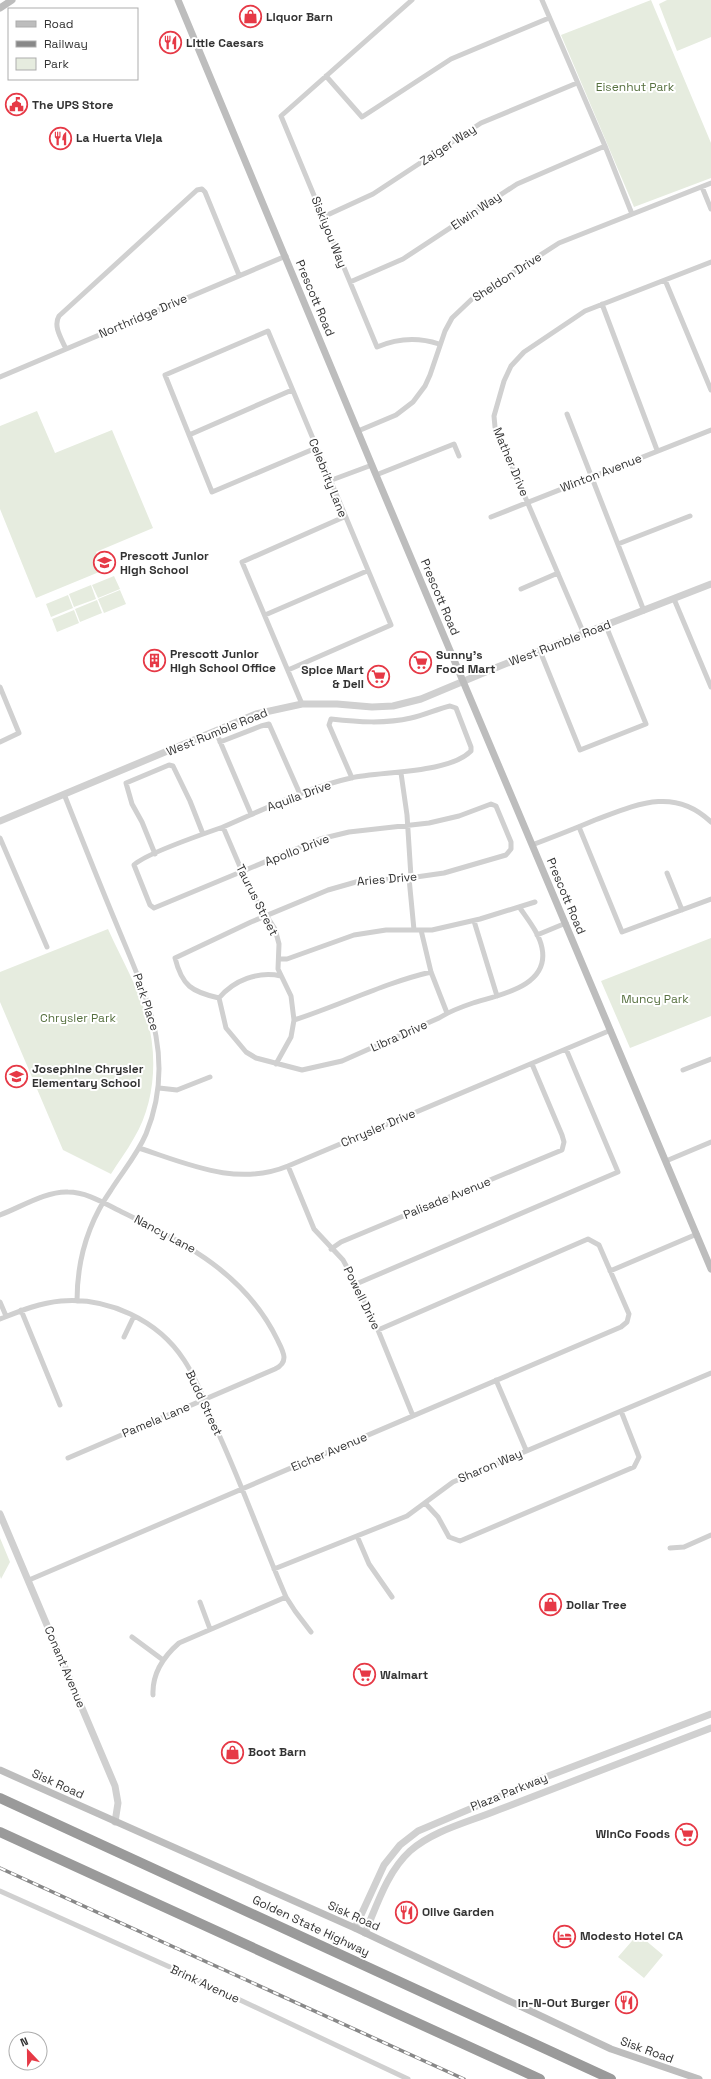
<svg xmlns="http://www.w3.org/2000/svg" width="711" height="2079" font-family="'Space Grotesk',sans-serif">
<style>
.green{fill:#e6ecdf}
.lines{fill:none;stroke-linecap:round;stroke-linejoin:round}
.minor{stroke:#d0d0d0;stroke-width:5}
.tertiary{stroke:#d0d0d0;stroke-width:7}
.secondary{stroke:#bdbdbd;stroke-width:7}
.motorway{stroke:#9a9a9a;stroke-width:10}
.rail-casing{stroke:#888;stroke-width:3.5}
.rail{stroke:#fff;stroke-width:2;stroke-dasharray:6;stroke-linecap:butt}
.labels{text-anchor:middle;dominant-baseline:central;stroke-width:4;stroke-linejoin:round;paint-order:stroke}
.poi-label{font-size:12px;font-weight:bold;fill:#333;stroke:#fff;text-anchor:start}
.park-label{font-size:12px;fill:#56703f;stroke:#fff}
.street-label{font-size:12px;fill:#333;stroke:#fff}
</style>
<rect width="100%" height="100%" fill="#fff"/>
<path class="green" d="M 651,0 L 711,143 L 711,178 L 634,207 L 561,35 Z
M 667,0 L 711,0 L 711,37 L 677,51 L 659,4 Z
M 37,411 L 55,453 L 112,430 L 153,528 L 96,552 L 104,570 L 36,598 L 0,509 L 0,426 Z
M 114,576 L 120,589 L 98,598 L 92,585 Z
M 91,585 L 96,599 L 74,607 L 69,594 Z
M 120,590 L 126,604 L 104,613 L 98,599 Z
M 68,595 L 73,608 L 51,617 L 46,604 Z
M 97,600 L 102,613 L 80,622 L 75,609 Z
M 74,610 L 79,623 L 57,632 L 52,619 Z
M 108,929 C 121,958 138,987 147,1018 C 158,1057 155,1103 134,1138 C 127,1151 118,1162 111,1174 L 63,1150 L 0,1002 L 0,972 Z
M 711,938 L 711,1016 L 630,1048 L 601,981 Z
M 0,1538 L 10,1562 L 1,1579 L 0,1576 Z
M 638,1934 L 663,1955 L 644,1978 L 618,1957 Z"/>
<g class="lines">
<path class="minor" d="M 412,0 L 281,116 L 377,347 C 398,338 418,337 439,344
M 542,0 L 605,146 L 632,214
M 326,76 L 362,117 L 451,59 L 549,18
M 702,187 L 711,209
M 323,217 L 373,194 L 481,123 L 577,83
M 665,280 L 711,390
M 350,282 L 403,259 L 517,184 L 605,146
M 602,304 L 657,450
M 66,349 C 61,338 53,326 59,316 L 197,190 L 202,189 L 205,192 L 239,275
M 0,377 L 286,256
M 567,414 L 644,611
M 358,431 L 396,415 L 413,402 L 425,386 L 430,375 L 445,331 L 452,318 L 472,299 L 559,243 L 711,183
M 189,435 L 292,390
M 376,475 L 454,444 L 459,456
M 329,481 L 372,465
M 491,517 L 711,430
M 618,544 L 690,516
M 521,589 L 558,573
M 674,599 L 711,687
M 265,615 L 367,571
M 584,634 L 495,427 L 494,416 L 504,381 L 511,366 L 524,352 L 585,311 L 711,262
M 540,651 L 580,750 L 646,724 L 606,626
M 288,670 L 391,625 L 268,331 L 165,375 L 212,492 L 316,448
M 0,687 L 19,733 L 0,742
M 302,704 L 242,562 L 344,517
M 216,732 L 251,814
M 220,742 L 261,726 L 269,724 L 300,794
M 401,773 L 407,815 L 411,877
M 64,794 C 81,837 98,880 116,923 C 145,994 178,1056 146,1134 C 137,1155 123,1171 111,1190 C 88,1223 77,1261 77,1301
M 223,827 L 250,890 L 275,929 L 279,944 L 278,969 L 291,996 L 294,1020 L 291,1037 L 276,1064
M 579,827 L 622,932 L 711,899
M 0,838 L 47,947
M 532,845 C 553,837 574,829 595,820 C 635,805 674,786 711,822
M 155,854 L 142,822 L 132,804 L 126,783 L 169,765 L 173,766 L 190,801 L 203,834
M 667,873 L 682,910
M 409,878 L 414,930
M 474,921 L 497,996
M 421,930 L 431,972 L 447,1013
M 537,935 L 566,923
M 280,959 L 287,959 L 354,935 L 386,930 L 432,930 L 480,919 L 535,902
M 281,976 C 258,971 234,980 219,998 C 192,992 182,986 175,958 L 251,922 L 328,890 L 363,880 L 402,879 L 444,873 L 506,855 L 511,849 L 511,842 L 496,806 L 491,804 L 459,816 L 429,823 L 349,832 L 320,839 L 154,908 L 150,905 L 134,865 C 144,854 206,833 223,827 C 265,809 306,788 351,778 C 381,771 448,774 471,751 L 471,747 L 456,708 L 450,706 C 437,709 425,715 411,718 C 385,724 358,722 331,719 L 329,725 L 352,778
M 219,998 L 226,1028 L 246,1052 L 256,1058 L 302,1070 L 342,1061 L 439,1018 C 450,1011 461,1007 473,1003 C 498,995 550,987 542,948 C 539,933 528,920 520,908
M 294,1020 C 341,1005 384,983 431,972
M 683,1070 L 711,1059
M 159,1088 L 177,1090 L 210,1077
M 139,1148 C 188,1164 237,1187 288,1166 L 611,1030
M 666,1161 L 711,1142
M 288,1166 L 314,1229 L 343,1260 L 354,1280 L 378,1330 L 413,1416
M 0,1215 C 21,1207 46,1191 68,1192 C 88,1192 107,1205 124,1213 C 186,1243 246,1275 277,1339 C 283,1351 290,1362 275,1369 L 68,1458
M 331,1249 L 341,1242 L 562,1150 L 564,1142 L 562,1135 L 532,1064
M 610,1271 L 697,1234
M 356,1284 L 618,1172 L 566,1049
M 0,1302 L 6,1316
M 21,1310 L 60,1405
M 0,1319 C 20,1311 39,1303 61,1301 C 108,1297 158,1320 184,1360 C 200,1384 208,1411 220,1437 C 244,1490 263,1544 286,1597 L 295,1611 L 311,1632
M 124,1337 L 134,1316
M 496,1380 L 526,1450
M 425,1503 L 438,1517 L 449,1537 L 460,1541 L 634,1467 L 639,1457 L 621,1411
M 357,1536 L 369,1564 L 392,1597
M 670,1548 L 684,1547 L 711,1535
M 274,1569 L 407,1516 L 453,1482 L 711,1373
M 29,1580 L 621,1327 L 627,1322 L 629,1314 L 599,1245 L 588,1239 L 378,1330
M 200,1602 L 210,1629
M 132,1637 L 163,1660
M 153,1695 C 152,1674 163,1657 179,1643 L 286,1597
M 0,1891 L 172,1968 L 408,2079"/>
<path class="tertiary" d="M 0,821 L 256,714 L 302,704 L 337,704 L 372,707 L 393,706 L 421,699 L 500,666 L 711,584
M 0,1514 L 115,1786 L 118,1803 L 115,1822
M 355,1928 L 384,1865 L 400,1845 L 418,1831 L 543,1778 L 711,1714
M 365,1933 C 377,1905 387,1872 410,1851 C 434,1830 469,1822 498,1810 C 569,1782 640,1755 711,1728"/>
<path class="secondary" d="M 178,0 L 376,475 L 711,1269
M 0,8 L 12,0
M 0,1770 L 355,1928 L 611,2049 L 699,2079"/>
<path class="motorway" d="M 0,1798 L 611,2079
M 0,1832 L 540,2079"/>
<defs>
<path id="rail" d="M 0,1868 L 464,2079"/>
</defs>
<use href="#rail" class="rail-casing"/>
<use href="#rail" class="rail"/>
</g>
<defs>
<symbol id="shop-ring" viewBox="-11 -11 22 22"><circle r="9.5" fill="#fff" stroke="#e63946" stroke-width="1.5"/><path d="M-5-2.5h2.3a2.7 3.5 0 0 1 5.4 0H5L5.5 6h-11ZM-1.5-2.5h3a1.5 2.3 0 0 0-3 0Z" fill="#e63946"/></symbol>
<symbol id="restaurant-ring" viewBox="-11 -11 22 22"><circle r="9.5" fill="#fff" stroke="#e63946" stroke-width="1.5"/><path d="M-5-6h1v4h1v-4h1v4h1v-4h1v5L-1.5 .5V6h-2V.5L-5-1ZM5-6V6H3V1.5H1.5Q1.5-4 5-6Z" fill="#e63946"/></symbol>
<symbol id="civic-ring" viewBox="-11 -11 22 22"><circle r="9.5" fill="#fff" stroke="#e63946" stroke-width="1.5"/><path d="M-.6-6.5H3V-4.5H.6V-3L4-1V1h2V6H-6V1h2V-1L-.6-3ZM-1.2 2.5V6h2.4V2.5Z" fill="#e63946"/></symbol>
<symbol id="school-ring" viewBox="-11 -11 22 22"><circle r="9.5" fill="#fff" stroke="#e63946" stroke-width="1.5"/><path d="M0-5L7-2L0 1L-7-2ZM-4 1L0 2.5L4 1V4Q0 6-4 4Z" fill="#e63946"/></symbol>
<symbol id="building-ring" viewBox="-11 -11 22 22"><circle r="9.5" fill="#fff" stroke="#e63946" stroke-width="1.5"/><path d="M-4-6H4V6H1V3H-1V6H-4ZM-2.5-4.3h1.7v1.8h-1.7ZM.8-4.3h1.7v1.8H.8ZM-2.5-1h1.7V.8h-1.7ZM.8-1h1.7V.8H.8Z" fill="#e63946"/></symbol>
<symbol id="supermarket-ring" viewBox="-11 -11 22 22"><circle r="9.5" fill="#fff" stroke="#e63946" stroke-width="1.5"/><path d="M-6-5.5h2.5l.6 2H6L4.5 2H-2.5L-4.4-4H-6ZM-1.5 3.2a1.3 1.3 0 1 0 .1 0ZM3 3.2a1.3 1.3 0 1 0 .1 0Z" fill="#e63946"/></symbol>
<symbol id="hotel-ring" viewBox="-11 -11 22 22"><circle r="9.5" fill="#fff" stroke="#e63946" stroke-width="1.5"/><path d="M-6-4.5h1.5V1H6V5H4.5V3h-9V5H-6ZM-4 0a1.8 1.8 0 1 1 3.6 0ZM.5 0V-2.5h3Q6-2.5 6 0Z" fill="#e63946"/></symbol>
</defs>
<g fill-rule="evenodd">
<use href="#shop-ring" x="238" y="4" width="25" height="25"/>
<use href="#restaurant-ring" x="158" y="30" width="25" height="25"/>
<use href="#civic-ring" x="4" y="92" width="25" height="25"/>
<use href="#restaurant-ring" x="48" y="126" width="25" height="25"/>
<use href="#school-ring" x="92" y="550" width="25" height="25"/>
<use href="#building-ring" x="142" y="648" width="25" height="25"/>
<use href="#supermarket-ring" x="408" y="650" width="25" height="25"/>
<use href="#supermarket-ring" x="366" y="664" width="25" height="25"/>
<use href="#school-ring" x="4" y="1064" width="25" height="25"/>
<use href="#shop-ring" x="538" y="1592" width="25" height="25"/>
<use href="#supermarket-ring" x="352" y="1662" width="25" height="25"/>
<use href="#shop-ring" x="220" y="1740" width="25" height="25"/>
<use href="#supermarket-ring" x="674" y="1822" width="25" height="25"/>
<use href="#restaurant-ring" x="394" y="1900" width="25" height="25"/>
<use href="#hotel-ring" x="552" y="1924" width="25" height="25"/>
<use href="#restaurant-ring" x="614" y="1990" width="25" height="25"/>
</g>
<g class="labels">
<g class="poi-label">
<text x="266" y="17">Liquor Barn</text>
<text x="186" y="43">Little Caesars</text>
<text x="32" y="105">The UPS Store</text>
<text x="76" y="138">La Huerta Vieja</text>
<text x="120" y="556">Prescott Junior<tspan x="120" dy="14">High School</tspan></text>
<text x="170" y="654">Prescott Junior<tspan x="170" dy="14">High School Office</tspan></text>
<text x="436" y="655">Sunny's<tspan x="436" dy="14">Food Mart</tspan></text>
<text x="364" y="670" text-anchor="end">Spice Mart<tspan x="364" dy="14">&amp; Deli</tspan></text>
<text x="32" y="1069">Josephine Chrysler<tspan x="32" dy="14">Elementary School</tspan></text>
<text x="566" y="1605">Dollar Tree</text>
<text x="380" y="1675">Walmart</text>
<text x="248" y="1752">Boot Barn</text>
<text x="670" y="1834" text-anchor="end">WinCo Foods</text>
<text x="422" y="1912">Olive Garden</text>
<text x="580" y="1936">Modesto Hotel CA</text>
<text x="610" y="2003" text-anchor="end">In-N-Out Burger</text>
</g>
<g class="park-label">
<text x="635" y="87">Eisenhut Park</text>
<text x="655" y="999">Muncy Park</text>
<text x="78" y="1018">Chrysler Park</text>
</g>
<g class="street-label">
<text transform="translate(448 145) rotate(-33)">Zaiger Way</text>
<text transform="translate(476 211) rotate(-34)">Elwin Way</text>
<text transform="translate(329 232) rotate(68)">Siskiyou Way</text>
<text transform="translate(507 277) rotate(-33)">Sheldon Drive</text>
<text transform="translate(315 298) rotate(67)">Prescott Road</text>
<text transform="translate(143 316) rotate(-23)">Northridge Drive</text>
<text transform="translate(511 462) rotate(67)">Mather Drive</text>
<text transform="translate(601 473) rotate(-21)">Winton Avenue</text>
<text transform="translate(328 478) rotate(68)">Celebrity Lane</text>
<text transform="translate(440 597) rotate(67)">Prescott Road</text>
<text transform="translate(560 643) rotate(-21)">West Rumble Road</text>
<text transform="translate(217 732) rotate(-22)">West Rumble Road</text>
<text transform="translate(299 796) rotate(-20)">Aquila Drive</text>
<text transform="translate(297 850) rotate(-21)">Apollo Drive</text>
<text transform="translate(387 879) rotate(-5)">Aries Drive</text>
<text transform="translate(566 896) rotate(67)">Prescott Road</text>
<text transform="translate(257 900) rotate(63)">Taurus Street</text>
<text transform="translate(146 1002) rotate(72)">Park Place</text>
<text transform="translate(399 1036) rotate(-24)">Libra Drive</text>
<text transform="translate(378 1128) rotate(-23)">Chrysler Drive</text>
<text transform="translate(447 1198) rotate(-22)">Palisade Avenue</text>
<text transform="translate(165 1234) rotate(28)">Nancy Lane</text>
<text transform="translate(362 1298) rotate(64)">Powell Drive</text>
<text transform="translate(204 1403) rotate(65)">Budd Street</text>
<text transform="translate(156 1420) rotate(-23)">Pamela Lane</text>
<text transform="translate(329 1452) rotate(-23)">Eicher Avenue</text>
<text transform="translate(490 1466) rotate(-23)">Sharon Way</text>
<text transform="translate(65 1667) rotate(67)">Conant Avenue</text>
<text transform="translate(58 1784) rotate(24)">Sisk Road</text>
<text transform="translate(509 1792) rotate(-22)">Plaza Parkway</text>
<text transform="translate(354 1916) rotate(24)">Sisk Road</text>
<text transform="translate(311 1926) rotate(25)">Golden State Highway</text>
<text transform="translate(205 1984) rotate(25)">Brink Avenue</text>
<text transform="translate(647 2050) rotate(20)">Sisk Road</text>
</g>
</g>
<rect x="8" y="8" width="130" height="72" fill="#ffffff" stroke="#adadad"/>
<rect x="16" y="21" width="20" height="6" fill="#bdbdbd" stroke="#adadad"/>
<text x="44" y="28" font-size="12" fill="#333333">Road</text>
<rect x="16" y="41" width="20" height="6" fill="#888888" stroke="#adadad"/>
<text x="44" y="48" font-size="12" fill="#333333">Railway</text>
<rect x="16" y="58" width="20" height="12" fill="#e6ecdf" stroke="#adadad"/>
<text x="44" y="68" font-size="12" fill="#333333">Park</text>
<g transform="translate(28 2051) rotate(338)"><circle r="19" fill="#ffffff" stroke="#adadad"/>
<path d="M0-3L7 15L0 10L-7 15Z" fill="#e63946"/>
<text y="-6" font-size="11" font-weight="bold" text-anchor="middle" fill="#333333">N</text>
</g>
</svg>
